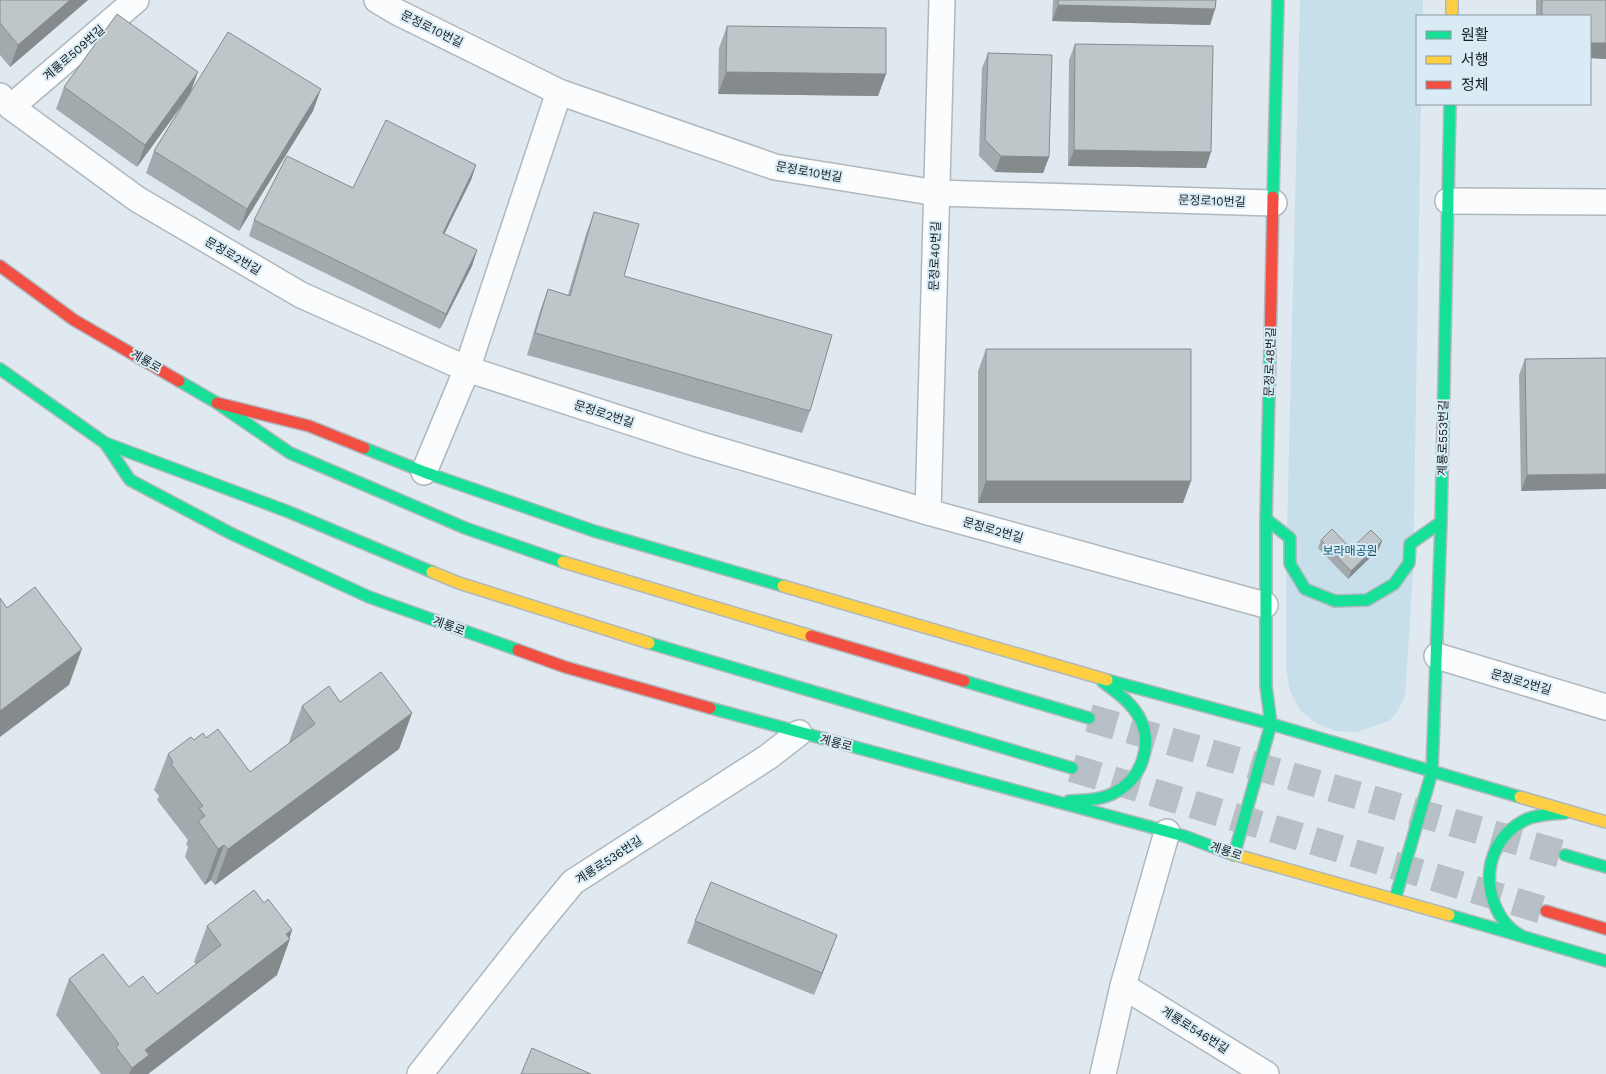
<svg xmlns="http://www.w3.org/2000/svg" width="1606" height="1074" font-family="'Work Sans','Noto Sans KR',sans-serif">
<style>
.green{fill:#c7deeb}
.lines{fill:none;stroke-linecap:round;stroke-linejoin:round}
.primary-tunnel{stroke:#b7c0c6;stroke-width:28;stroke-dasharray:28 14;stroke-linecap:butt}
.street-casing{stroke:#b0b8bd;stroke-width:28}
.fast-casing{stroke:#b0b8bd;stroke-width:14}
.slow-casing{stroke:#b0b8bd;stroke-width:14}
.jam-casing{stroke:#b0b8bd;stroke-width:14}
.street{stroke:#fafcfd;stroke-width:25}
.fast{stroke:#16e098;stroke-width:11}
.slow{stroke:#ffcf43;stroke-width:11}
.jam{stroke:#f24e42;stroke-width:11}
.wall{fill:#a3aaae}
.shaded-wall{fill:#858b8d}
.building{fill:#bec6ca;stroke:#858b8d}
.labels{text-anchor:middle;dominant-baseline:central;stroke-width:4;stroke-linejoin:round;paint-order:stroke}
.street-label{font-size:12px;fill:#171e21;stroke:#d9ebf5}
.park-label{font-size:12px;fill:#0e5572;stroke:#d9ebf5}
</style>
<rect width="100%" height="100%" fill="#dfe9ef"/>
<path class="green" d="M 1300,0 L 1423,0 L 1423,16 L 1417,16 L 1417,104 L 1421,104 L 1413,574 L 1405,697 L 1396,713 L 1389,721 L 1357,732 L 1336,731 L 1316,723 L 1300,710 L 1290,691 L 1286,669 L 1286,573 Z"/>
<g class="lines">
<path class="primary-tunnel" d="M 1089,718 L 1565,855
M 1072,768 L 1546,911"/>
<defs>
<path id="street" d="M 377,0 L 397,12 L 559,92 L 775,167 L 937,193 L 1274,203
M 0,96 L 11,107 L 137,199 L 301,295 L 467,369 L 698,444 L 928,512 L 1265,605
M 11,107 L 136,0
M 1448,201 L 1606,202
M 424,472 L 467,369 L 559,92
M 928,512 L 942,0
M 1437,656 L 1606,707
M 1123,986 L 1266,1074
M 420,1074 L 531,933 L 573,882 L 768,757 L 799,733
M 1103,1074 L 1123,986 L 1167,832"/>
<path id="fast" d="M 1273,197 L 1278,0
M 1270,350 L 1266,519 L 1266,686 L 1271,724
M 0,369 L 105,443 L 289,512 L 432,572
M 179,381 L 217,403 L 290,453 L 465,528 L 563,562
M 105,443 L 130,480 L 232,534 L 369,597 L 518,650
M 364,448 L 424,472 L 594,531 L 783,586
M 1266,519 L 1290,538 L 1290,564 L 1305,589 L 1335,601 L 1367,600 L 1394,584 L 1409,563 L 1410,544 L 1441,522
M 649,643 L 1072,768
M 1107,680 L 1271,724 L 1520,797
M 964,681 L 1089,718
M 710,708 L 1184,836 L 1229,853
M 1432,772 L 1441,522 L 1450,104
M 1069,801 C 1084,800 1101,800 1114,793 C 1142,779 1154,744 1139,717 C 1131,702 1116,692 1103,682
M 1234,855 L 1271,724
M 1565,855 L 1606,867
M 1395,899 L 1432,772
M 1449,915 L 1606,961
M 1520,935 C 1507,928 1499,916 1494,903 C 1482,870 1494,835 1527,819 C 1539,814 1552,814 1565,813"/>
<path id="slow" d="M 1452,0 L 1452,16
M 563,562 L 811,636
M 432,572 L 459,583 L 649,643
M 783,586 L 1107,680
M 1520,797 L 1606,822
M 1229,853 L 1449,915"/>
<path id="jam" d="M 0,266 L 74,320 L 179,381
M 1270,350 L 1273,197
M 217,403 L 309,426 L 364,448
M 811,636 L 964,681
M 518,650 L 565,667 L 710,708
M 1546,911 L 1606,929"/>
</defs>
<use href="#street" class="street-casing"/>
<use href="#fast" class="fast-casing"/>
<use href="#slow" class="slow-casing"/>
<use href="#jam" class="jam-casing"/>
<use href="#street" class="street"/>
<use href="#fast" class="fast"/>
<use href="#slow" class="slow"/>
<use href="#jam" class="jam"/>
</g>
<path class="wall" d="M 0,0 L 88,0 L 10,67 L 0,55 Z
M 1053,0 L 1216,0 L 1215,9 L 1210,25 L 1052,21 Z
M 1536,0 L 1606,0 L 1606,59 L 1590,58 L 1590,16 L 1536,16 Z
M 727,26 L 886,74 L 878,96 L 718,94 L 719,48 Z
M 1075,44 L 1206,168 L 1068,166 L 1069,60 Z
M 988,53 L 1049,157 L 1043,173 L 995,172 L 979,156 L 982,68 Z
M 64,87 L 191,91 L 313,111 L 239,231 L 146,173 L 154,151 L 185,101 L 137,167 L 56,109 Z
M 476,165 L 471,180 L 444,234 L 477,250 L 472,266 L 440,329 L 249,236 L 254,220 L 353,188 Z
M 594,212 L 624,276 L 810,411 L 802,433 L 527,355 L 540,311 L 548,289 L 568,295 L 586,234 Z
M 986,349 L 1183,503 L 978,503 L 978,371 Z
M 1606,358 L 1521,491 L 1519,375 L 1525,359 Z
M 1321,540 L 1351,549 L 1379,549 L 1348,579 L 1318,548 Z
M 340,702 L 412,713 L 399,749 L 215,885 L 211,880 L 205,885 L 185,857 L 188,847 L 186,844 L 188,840 L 157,800 L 159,796 L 154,790 L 168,754 L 194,740 L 206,738 L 250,772 L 290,743 L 289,742 L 302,706 Z
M 264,903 L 292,930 L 277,975 L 148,1074 L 101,1074 L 56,1015 L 69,979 L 129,987 L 157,994 L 196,964 L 194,962 L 207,926 Z
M 695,921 L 829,957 L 814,995 L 687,943 Z"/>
<path class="shaded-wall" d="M 70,0 L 88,0 L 10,67 L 18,45 Z
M 1058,5 L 1215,9 L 1210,25 L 1052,21 Z
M 1590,43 L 1606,43 L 1606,59 L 1590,58 Z
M 198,72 L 190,94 L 137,167 L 145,145 Z
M 726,72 L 886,74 L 878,96 L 718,94 Z
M 321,89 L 313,111 L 239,231 L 247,209 Z
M 1074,150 L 1211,152 L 1206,168 L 1068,166 Z
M 1001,156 L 1049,157 L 1043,173 L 995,172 Z
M 476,165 L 471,180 L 437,249 L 443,233 Z
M 477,250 L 472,266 L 440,329 L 446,314 Z
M 1606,474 L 1606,489 L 1521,491 L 1527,475 Z
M 986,481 L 1191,481 L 1183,503 L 978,503 Z
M 1382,541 L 1379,549 L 1348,579 L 1351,571 Z
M 82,649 L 69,685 L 0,737 L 0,711 Z
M 412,713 L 399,749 L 215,885 L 228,849 Z
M 224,845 L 211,880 L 205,885 L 218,849 Z
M 292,930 L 289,940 L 290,939 L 277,975 L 148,1074 L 129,1074 L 132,1068 L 145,1050 Z
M 837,935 L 829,957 L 814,995 L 822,973 Z"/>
<path class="building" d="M 0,0 L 70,0 L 18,45 L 0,23 Z
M 1058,0 L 1216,0 L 1215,9 L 1058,5 Z
M 1542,0 L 1606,0 L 1606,43 L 1590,43 L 1590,16 L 1542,16 Z
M 117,14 L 198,72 L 145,145 L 64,87 Z
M 727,26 L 886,28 L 886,74 L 726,72 Z
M 228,32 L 321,89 L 247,209 L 154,151 Z
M 1075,44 L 1213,46 L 1211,152 L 1074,150 Z
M 988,53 L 1052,55 L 1049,157 L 1001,156 L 985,140 Z
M 386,120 L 476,165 L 443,233 L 477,250 L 446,314 L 254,220 L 287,156 L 353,188 Z
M 594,212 L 639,224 L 624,276 L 832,335 L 810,411 L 535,333 L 548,289 L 570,296 Z
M 986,349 L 1191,349 L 1191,481 L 986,481 Z
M 1606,358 L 1606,474 L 1527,475 L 1525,359 Z
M 1332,529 L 1351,549 L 1371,530 L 1382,541 L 1351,571 L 1321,540 Z
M 35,587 L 82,649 L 0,711 L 0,598 L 7,608 Z
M 381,672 L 412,713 L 228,849 L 224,845 L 218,849 L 198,821 L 205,816 L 199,808 L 203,806 L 171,764 L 173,762 L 168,754 L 191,737 L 194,740 L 203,733 L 206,738 L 218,729 L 250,772 L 315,724 L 302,706 L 329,686 L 340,702 Z
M 711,882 L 837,935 L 822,973 L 695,921 Z
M 254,890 L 264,903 L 268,899 L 292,930 L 286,934 L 290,939 L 145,1050 L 149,1055 L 132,1068 L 116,1047 L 119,1044 L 69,979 L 103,954 L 129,987 L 143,976 L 157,994 L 221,945 L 207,926 Z
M 532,1048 L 591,1074 L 521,1074 Z"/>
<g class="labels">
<g class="street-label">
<text transform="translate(432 29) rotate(26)">문정로10번길</text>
<text transform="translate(74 53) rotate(-41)">계룡로509번길</text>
<text transform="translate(809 172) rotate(10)">문정로10번길</text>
<text transform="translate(1212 201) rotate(2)">문정로10번길</text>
<text transform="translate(233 256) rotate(30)">문정로2번길</text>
<text transform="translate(935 256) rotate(-88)">문정로40번길</text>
<text transform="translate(146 361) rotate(30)">계룡로</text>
<text transform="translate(1270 362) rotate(-88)">문정로48번길</text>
<text transform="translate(604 414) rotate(18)">문정로2번길</text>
<text transform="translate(1443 438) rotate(-89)">계룡로553번길</text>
<text transform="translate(993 530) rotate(16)">문정로2번길</text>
<text transform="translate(449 626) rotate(20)">계룡로</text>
<text transform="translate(1521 682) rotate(16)">문정로2번길</text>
<text transform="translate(836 743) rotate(15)">계룡로</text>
<text transform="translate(1226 851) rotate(19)">계룡로</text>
<text transform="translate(609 860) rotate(-33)">계룡로536번길</text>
<text transform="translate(1195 1030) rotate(32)">계룡로546번길</text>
</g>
<g class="park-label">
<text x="1350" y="551">보라매공원</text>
</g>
</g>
<rect x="1416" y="15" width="175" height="90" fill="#d9ebf5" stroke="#8b99a0"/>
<rect x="1426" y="31" width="25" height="8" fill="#16e098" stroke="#8b99a0"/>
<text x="1461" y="40" font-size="15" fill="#171e21">원활</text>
<rect x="1426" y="56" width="25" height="8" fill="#ffcf43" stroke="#8b99a0"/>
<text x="1461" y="65" font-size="15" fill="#171e21">서행</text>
<rect x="1426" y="81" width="25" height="8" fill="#f24e42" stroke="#8b99a0"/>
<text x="1461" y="90" font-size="15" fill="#171e21">정체</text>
</svg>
